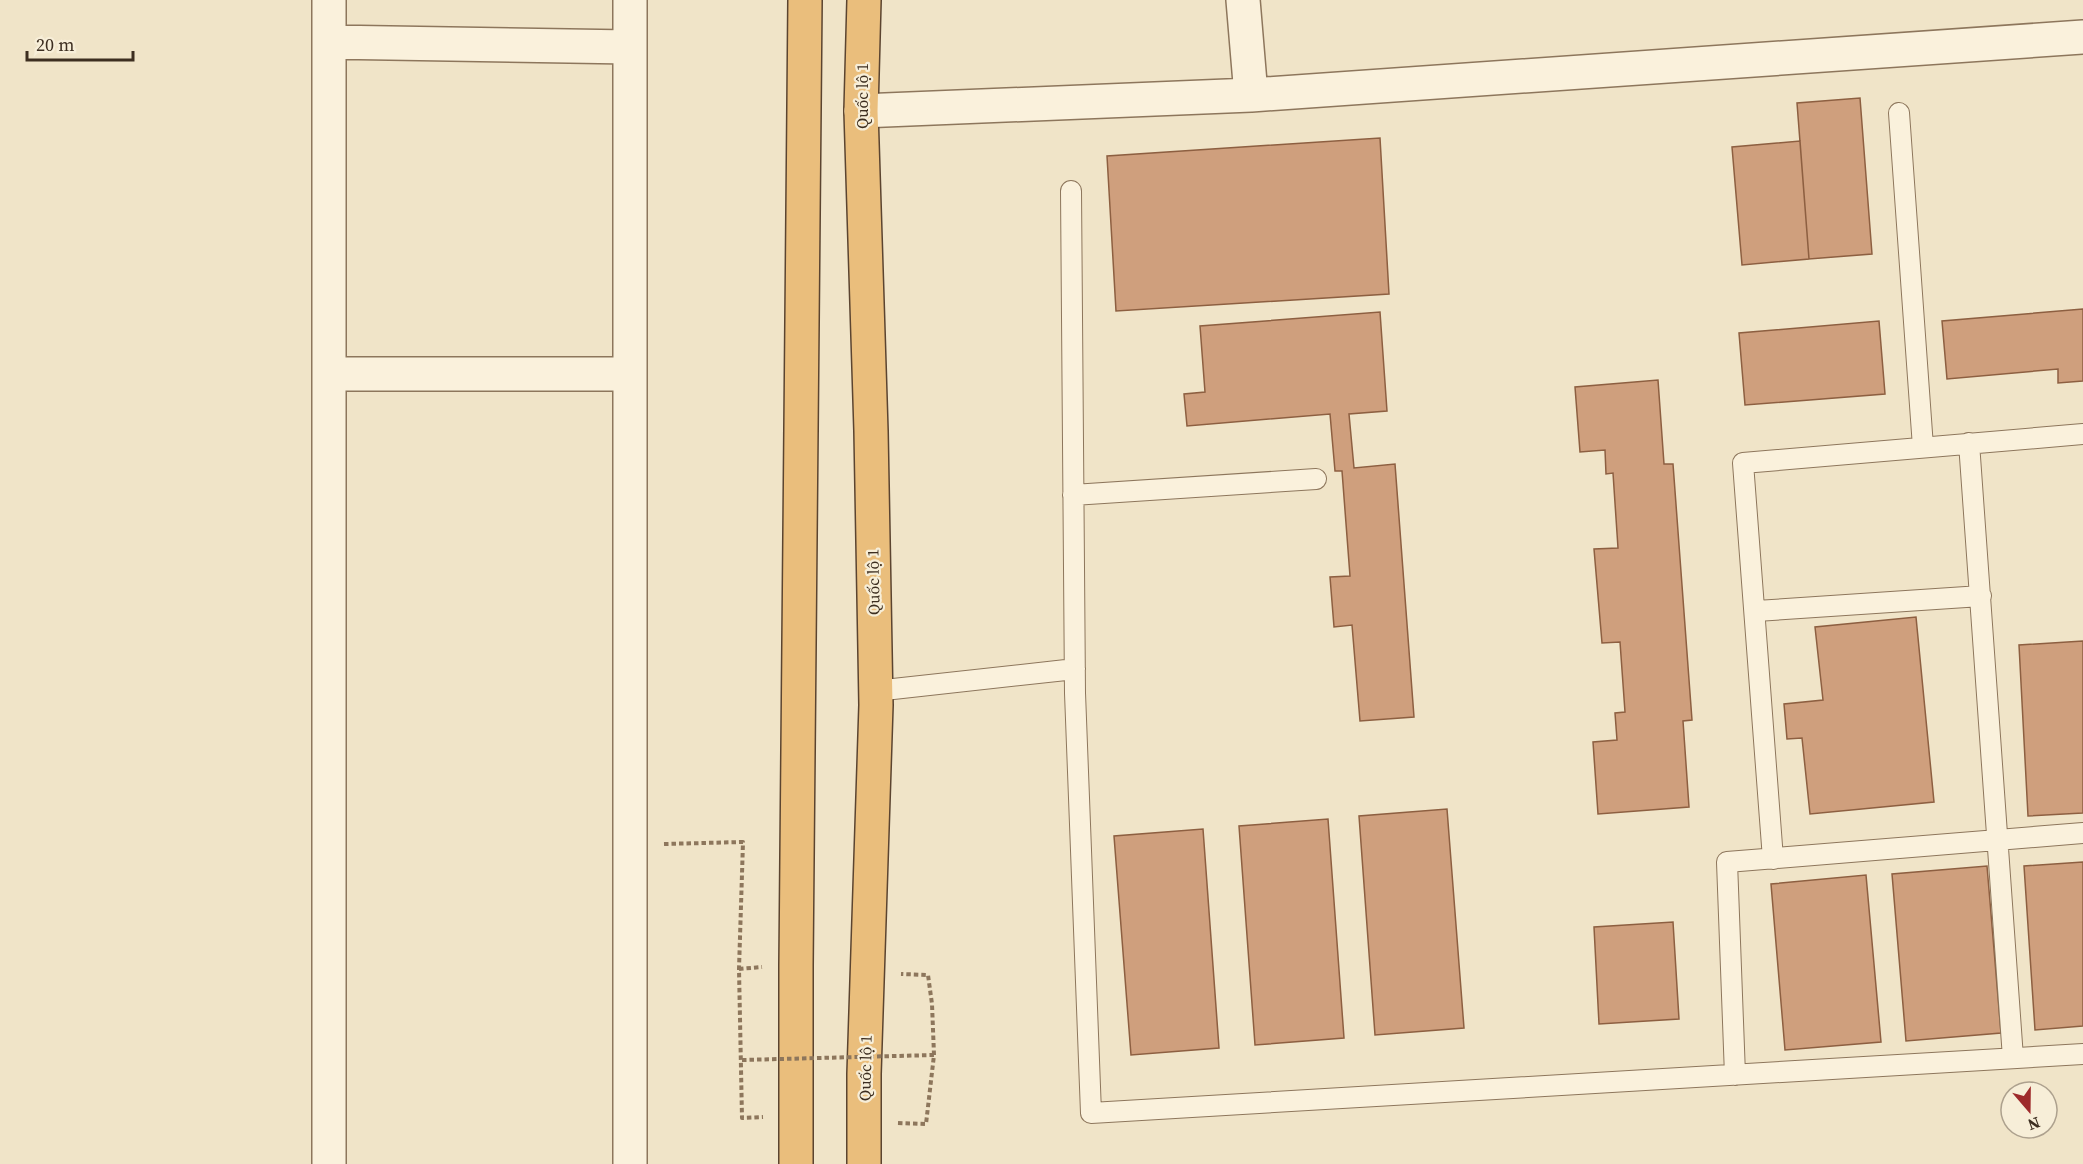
<svg xmlns="http://www.w3.org/2000/svg" width="2083" height="1164" font-family="'Source Serif 4',serif">
<style>
.building{fill:#cf9f7d;stroke:#8d5f41;stroke-width:1.5}
.lines{fill:none;stroke-linecap:round;stroke-linejoin:round}
.service-casing{stroke:#8d765c;stroke-width:22}
.minor-casing{stroke:#8d765c;stroke-width:36}
.trunk-casing{stroke:#5b4430;stroke-width:36}
.path{stroke:#8d765c;stroke-width:4;stroke-dasharray:4.5 3;stroke-linecap:butt}
.service{stroke:#faf1dc;stroke-width:20}
.minor{stroke:#faf1dc;stroke-width:33}
.trunk{stroke:#eabe7c;stroke-width:33}
.path-bridge{stroke:#8d765c;stroke-width:4;stroke-dasharray:4.5 3;stroke-linecap:butt}
.labels{text-anchor:middle;dominant-baseline:central;stroke-width:4.5;stroke-linejoin:round;paint-order:stroke}
.street-label{font-size:16px;fill:#3d2e20;stroke:#f7eed8}
</style>
<rect width="100%" height="100%" fill="#f0e4c8"/>
<path class="building" d="M 1860,98 L 1872,254 L 1809,259 L 1797,103 Z
M 1380,138 L 1389,294 L 1116,311 L 1107,156 Z
M 1800,141 L 1809,259 L 1742,265 L 1732,147 Z
M 2083,309 L 2083,381 L 2058,383 L 2058,369 L 1947,379 L 1942,321 Z
M 1380,312 L 1387,411 L 1349,414 L 1354,468 L 1395,464 L 1414,717 L 1360,721 L 1352,625 L 1334,627 L 1330,577 L 1350,576 L 1342,471 L 1335,471 L 1330,414 L 1187,426 L 1184,394 L 1205,392 L 1200,326 Z
M 1879,321 L 1885,394 L 1745,405 L 1739,333 Z
M 1658,380 L 1664,464 L 1673,464 L 1692,720 L 1683,721 L 1689,807 L 1598,814 L 1593,742 L 1617,740 L 1615,713 L 1625,712 L 1620,642 L 1602,643 L 1594,549 L 1618,548 L 1613,473 L 1606,474 L 1605,450 L 1580,452 L 1575,387 Z
M 1916,617 L 1934,802 L 1810,814 L 1802,738 L 1787,739 L 1784,704 L 1823,700 L 1815,627 Z
M 2083,641 L 2083,813 L 2028,816 L 2019,645 Z
M 1447,809 L 1464,1028 L 1375,1035 L 1359,816 Z
M 1328,819 L 1344,1038 L 1255,1045 L 1239,826 Z
M 1203,829 L 1219,1048 L 1131,1055 L 1114,836 Z
M 2083,862 L 2083,1026 L 2035,1030 L 2024,866 Z
M 1987,866 L 2001,1033 L 1906,1041 L 1892,874 Z
M 1866,875 L 1881,1042 L 1785,1050 L 1771,884 Z
M 1673,922 L 1679,1019 L 1599,1024 L 1594,927 Z"/>
<g class="lines">
<defs>
<path id="service" d="M 1899,113 L 1923,447
M 1071,191 L 1075,693 L 1091,1113 L 2083,1054
M 1969,443 L 2013,1058
M 1073,495 L 1316,479
M 1756,611 L 1981,596
M 875,691 L 1075,669
M 1773,859 L 1743,463 L 2083,434
M 1735,1075 L 1727,862 L 2083,833"/>
<path id="minor" d="M 630,0 L 630,1164
M 1243,0 L 1251,95
M 329,42 L 630,47
M 861,111 L 1251,95 L 2083,37
M 329,374 L 630,374
M 329,1164 L 329,0"/>
<path id="trunk" d="M 864,0 L 861,111 L 871,431 L 876,705 L 864,1074 L 864,1164
M 796,1164 L 796,965 L 805,0"/>
</defs>
<use href="#service" class="service-casing"/>
<use href="#minor" class="minor-casing"/>
<use href="#trunk" class="trunk-casing"/>
<path class="path" d="M 664,844 L 743,842 L 739,969 L 742,1118 L 763,1117
M 739,969 L 762,967
M 898,1123 L 926,1124 L 934,1055 L 932,1004 L 928,975 L 901,974"/>
<use href="#service" class="service"/>
<use href="#minor" class="minor"/>
<use href="#trunk" class="trunk"/>
<path class="path-bridge" d="M 742,1060 L 934,1055"/>
</g>
<g class="labels">
<g class="street-label">
<text transform="translate(862 96) rotate(-90)">Quốc lộ 1</text>
<text transform="translate(873 582) rotate(-91)">Quốc lộ 1</text>
<text transform="translate(865 1068) rotate(-89)">Quốc lộ 1</text>
</g>
</g>
<g transform="translate(2029 1110) rotate(160)"><circle r="28" fill="#f7eed8" stroke="#ada18e" stroke-width="1.5"/>
<path d="M0-4.5L10 22L0 15L-10 22Z" fill="#9e2a2b"/>
<text y="-9" font-size="16" font-weight="bold" text-anchor="middle" fill="#3d2e20">N</text>
</g>
<path d="M27 51v9h106v-9" fill="none" stroke="#3d2e20" stroke-width="3"/>
<text x="36" y="51" font-size="18" fill="#3d2e20" stroke="#f7eed8" stroke-width="4.5" paint-order="stroke">20 m</text>
</svg>
